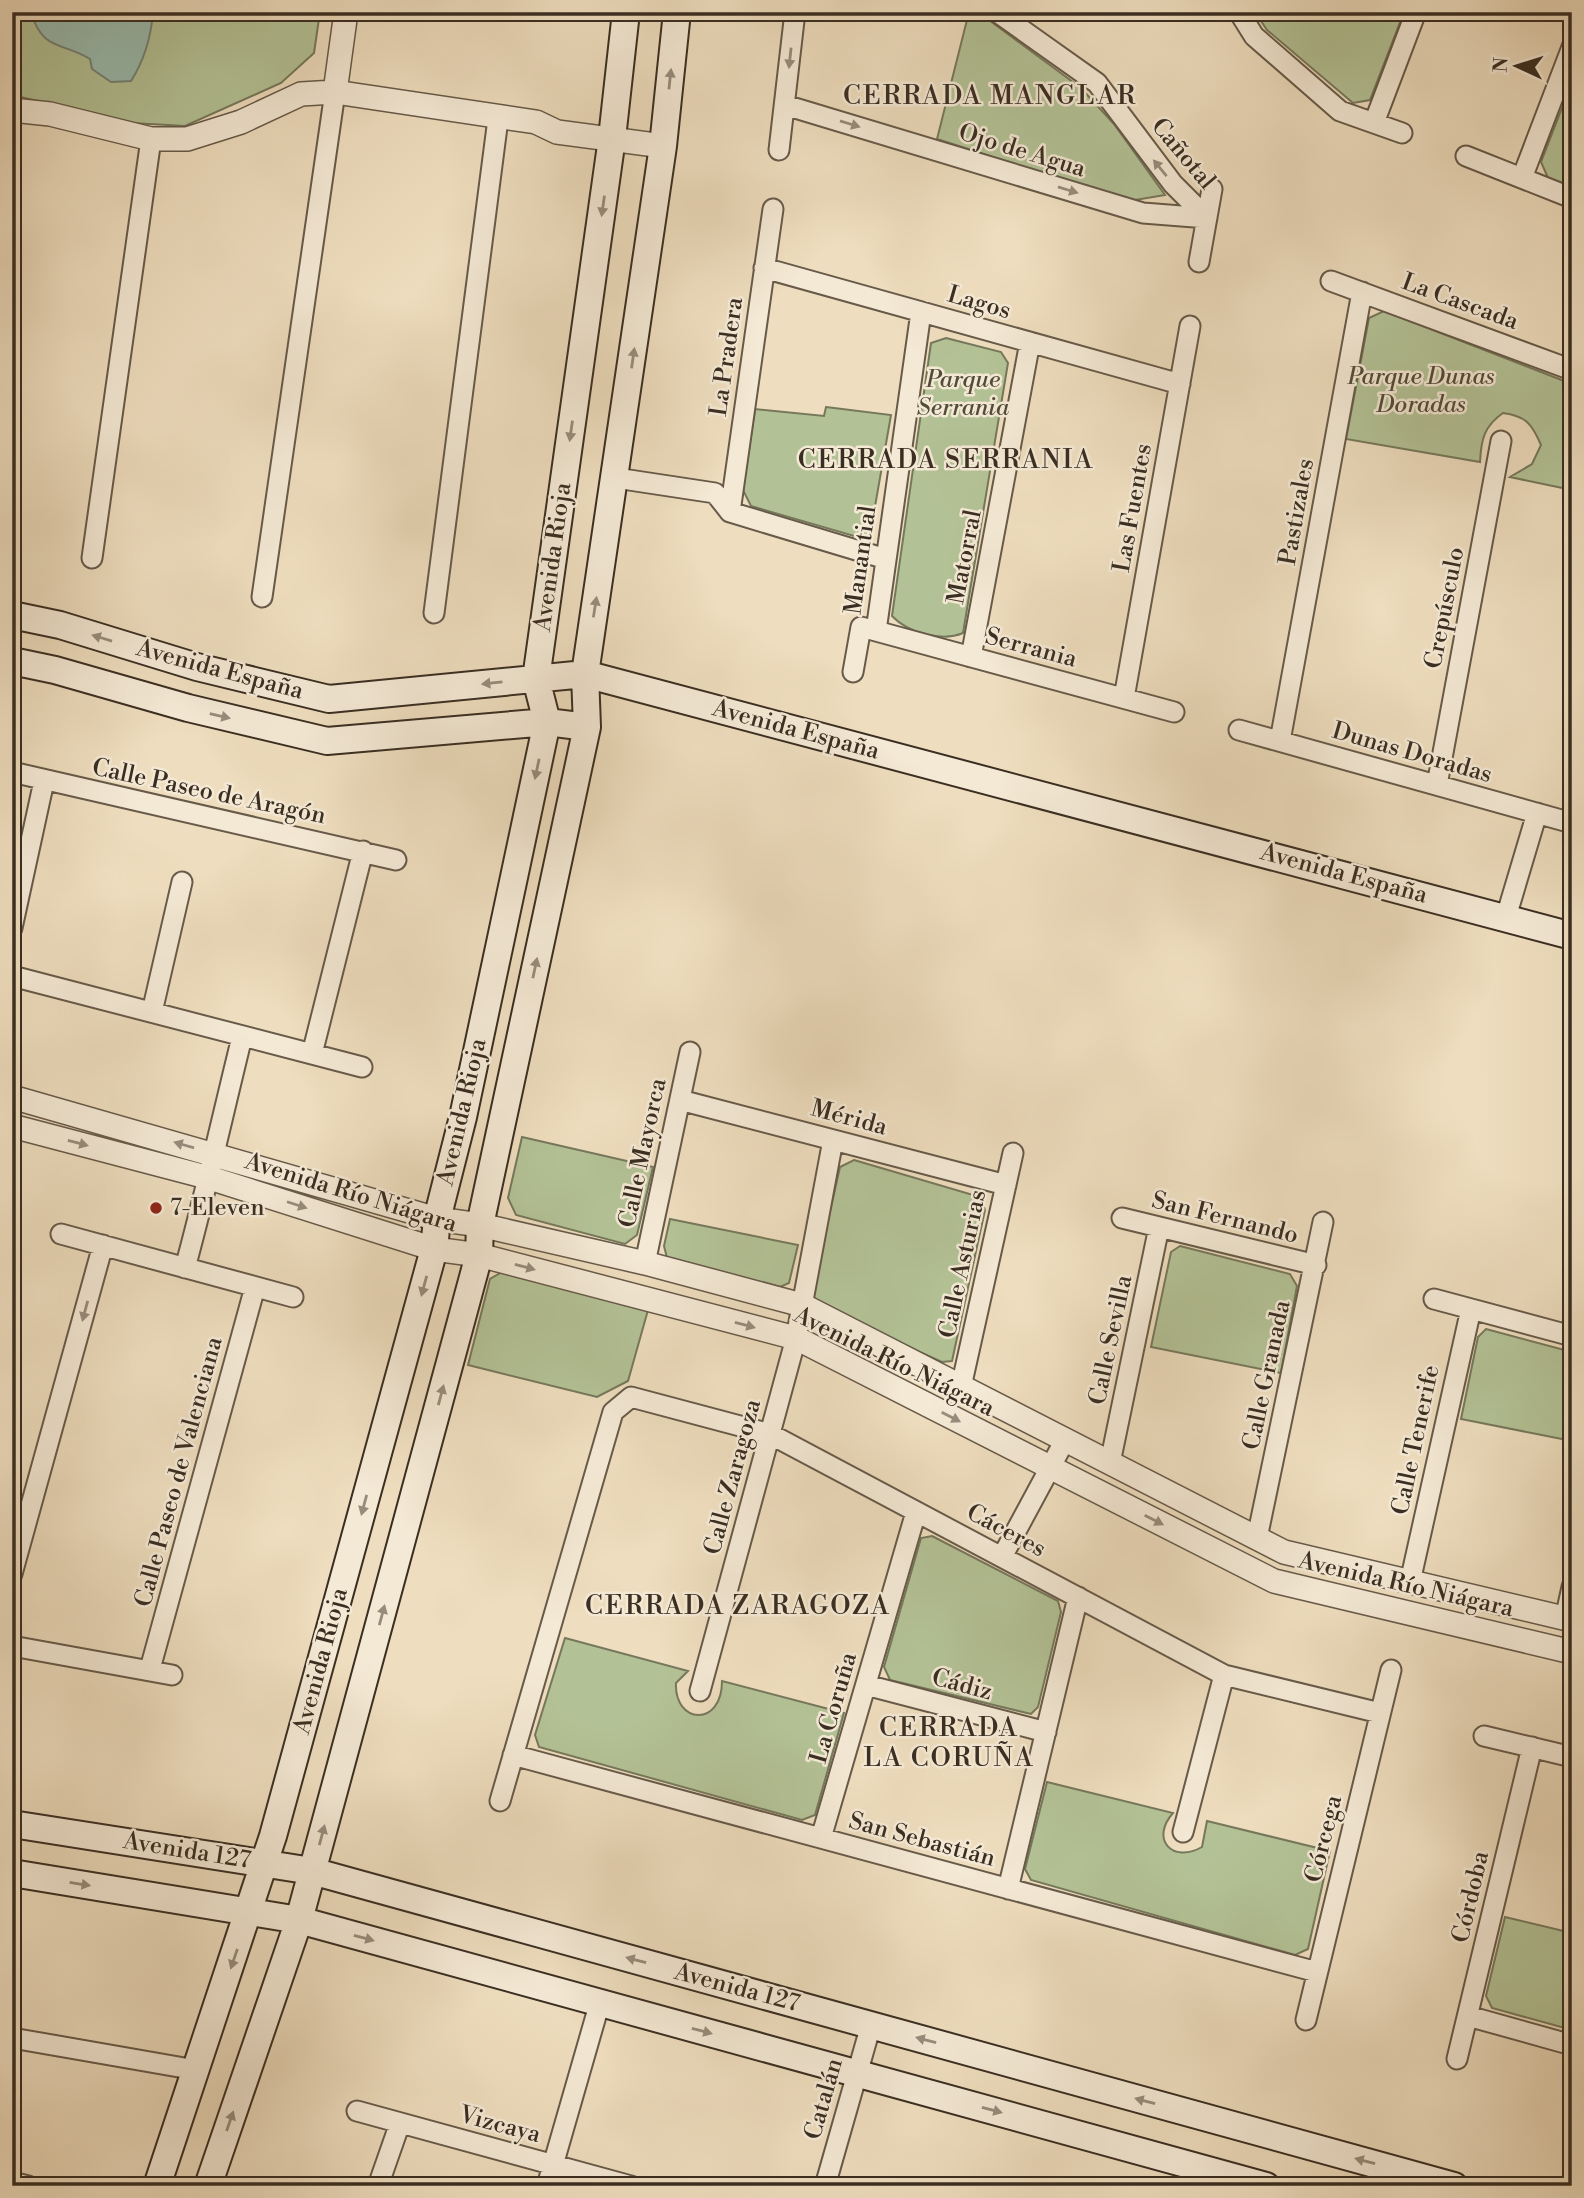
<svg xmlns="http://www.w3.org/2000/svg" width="1584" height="2198" font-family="'Libre Bodoni',serif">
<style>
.green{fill:#b3c296;stroke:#76785c;stroke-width:2}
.water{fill:#99bcb0;stroke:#738377;stroke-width:2}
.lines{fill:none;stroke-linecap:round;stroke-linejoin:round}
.minor-casing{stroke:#675a49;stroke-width:23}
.tertiary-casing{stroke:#675a49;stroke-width:26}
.secondary-casing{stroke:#3a2e22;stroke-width:30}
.minor{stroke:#f4e9d5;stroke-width:19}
.tertiary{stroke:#f4e9d5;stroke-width:23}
.secondary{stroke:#f4e9d5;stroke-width:26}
.oneway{fill:#978c7c}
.poi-dot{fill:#8f2418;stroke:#f4e9d5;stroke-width:2.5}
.labels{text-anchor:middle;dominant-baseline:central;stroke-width:5;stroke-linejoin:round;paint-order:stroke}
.street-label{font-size:24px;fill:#3a2e22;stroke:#f4e9d5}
.park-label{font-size:24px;font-style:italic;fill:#524c39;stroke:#f4e9d5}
.poi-label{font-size:24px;fill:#3a2e22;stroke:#f4e9d5;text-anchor:start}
.neighbourhood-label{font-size:26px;letter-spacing:2px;fill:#3a2e22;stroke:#f4e9d5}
</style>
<rect width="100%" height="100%" fill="#eeddbe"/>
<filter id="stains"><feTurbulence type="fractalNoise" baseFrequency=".00286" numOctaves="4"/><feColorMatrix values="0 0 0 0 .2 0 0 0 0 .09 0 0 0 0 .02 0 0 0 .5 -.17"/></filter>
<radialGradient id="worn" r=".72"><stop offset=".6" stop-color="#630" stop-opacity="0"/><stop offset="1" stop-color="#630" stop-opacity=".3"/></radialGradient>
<path class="green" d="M 12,12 L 320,12 L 314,53 L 281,83 L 185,126 L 132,123 L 12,95 Z
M 969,12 L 978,12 L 1081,88 L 1114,124 L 1165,195 L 1129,201 L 937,139 Z
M 1255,12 L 1404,12 L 1370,100 L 1353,103 L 1267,30 Z
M 1572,82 L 1572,188 L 1548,178 L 1541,162 Z
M 1384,311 L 1572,384 L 1572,490 L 1510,477 L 1532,464 L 1541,445 C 1532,424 1526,416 1503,413 C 1484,426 1481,440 1480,462 L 1346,439 L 1369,318 Z
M 946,338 L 1001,352 L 1008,363 L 963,633 C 942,642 908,633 892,616 L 931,343 Z
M 826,407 L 891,415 L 870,535 L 861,538 L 751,506 L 743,490 L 755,409 L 824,416 Z
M 522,1137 L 653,1167 L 637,1235 L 625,1244 L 516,1215 L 508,1198 Z
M 854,1160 L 980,1197 L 985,1210 L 952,1361 L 942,1362 L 817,1306 L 812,1292 L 840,1167 Z
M 670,1219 L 798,1245 L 789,1283 L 780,1287 L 667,1258 L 664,1246 Z
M 1180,1246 L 1290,1274 L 1297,1286 L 1281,1373 L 1151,1347 L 1171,1252 Z
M 502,1272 L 648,1310 L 628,1381 L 597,1397 L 468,1365 L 490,1279 Z
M 1486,1329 L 1572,1352 L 1572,1441 L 1461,1419 L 1478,1337 Z
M 932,1536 L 1058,1601 L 1061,1612 L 1038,1707 L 1031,1714 L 890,1680 L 884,1667 L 921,1538 Z
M 565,1638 L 688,1671 L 676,1683 C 674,1724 722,1728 722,1681 L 844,1713 L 815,1815 L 802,1820 L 539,1747 L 535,1735 Z
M 1047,1782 L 1173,1813 C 1150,1839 1172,1864 1202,1847 L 1207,1821 L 1330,1851 L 1308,1949 L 1295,1955 L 1031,1880 L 1025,1869 Z
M 1505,1917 L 1572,1933 L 1572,2030 L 1492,2008 L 1486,1996 Z"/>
<path class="water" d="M 31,12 L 153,12 C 151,38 145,59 131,81 L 111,82 L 92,69 L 90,59 C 62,42 42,51 31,12 Z"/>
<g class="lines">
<defs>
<path id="minor" d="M 997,12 L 1097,83 L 1173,184 L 1207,218
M 1239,12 L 1254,36 L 1340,111 L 1402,133
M 785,105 L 1143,213 L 1207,218
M 1374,123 L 1416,12
M 779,150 L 795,12
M 1466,156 L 1572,198
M 1522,178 L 1572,47
M 1199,262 L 1212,189
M 764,268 L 1180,384
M 1331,281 L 1572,370
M 616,478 L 715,493 L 730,512 L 886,559
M 730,512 L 773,209
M 92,558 L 151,139
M 262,597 L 335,92
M 434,613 L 498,119
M 876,631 L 1174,712
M 971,657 L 1030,342
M 853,672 L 861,627 L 876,631 L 921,312
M 1124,698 L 1190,326
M 1239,730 L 1572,823
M 1280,741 L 1362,292
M 12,772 L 396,860
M 1437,785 L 1501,441
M 1506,917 L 1537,813
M 12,928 L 44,781
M 12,976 L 362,1067
M 152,1012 L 182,882
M 312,1054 L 363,851
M 680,1100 L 1006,1185
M 1122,1218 L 1316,1265
M 61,1234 L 293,1297
M 645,1263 L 690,1052
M 185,1268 C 206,1191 223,1114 242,1037
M 1434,1299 L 1572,1336
M 961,1387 L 1013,1153
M 1110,1463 L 1159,1227
M 1257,1538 L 1323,1222
M 1002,1557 L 1065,1440
M 12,1574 L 103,1245
M 1410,1582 L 1471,1309
M 1565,1619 L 1572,1587
M 12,1646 L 172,1675
M 150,1669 L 255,1287
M 866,1685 L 1046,1732
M 700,1691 L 796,1338 L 833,1140
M 1484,1736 L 1572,1757
M 513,1755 L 1317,1972
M 500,1801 L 613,1412 L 631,1397 L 770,1434 L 1224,1675 L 1380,1713
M 1183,1832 L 1224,1675
M 821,1838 L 916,1512
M 1008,1889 L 1078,1597
M 1468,2016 L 1572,2045
M 1306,2020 L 1391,1670
M 12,2038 L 196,2070
M 1457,2059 L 1532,1747
M 357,2111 L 631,2186
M 12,2182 L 28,2186
M 378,2186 L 400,2123
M 547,2186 L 600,2002
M 825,2186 L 871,2025"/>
<path id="tertiary" d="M 335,92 L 346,12
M 12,110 L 50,114 L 151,139 L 187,139 L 241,122 L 301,94 L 335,92 L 536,122 L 557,132 L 663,146
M 12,1097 L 437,1219 L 480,1225 L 645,1263 L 802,1305 L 1284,1552 L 1572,1620
M 12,1126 L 210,1178 L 434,1249 L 479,1255 L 796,1338 L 1274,1581 L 1572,1652"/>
<path id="secondary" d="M 12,615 L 60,625 L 197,667 L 329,699 L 585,674 L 1572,936
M 12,661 L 55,670 L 188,708 L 327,741 L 547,722 L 587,727
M 12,1824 L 312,1871 L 1454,2186
M 12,1873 L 299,1920 L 1266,2186
M 157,2186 L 273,1836 L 434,1249 L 437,1219 L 463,1117 L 547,722 L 536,679 L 612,138 L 626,12
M 208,2186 L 299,1920 L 479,1255 L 480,1225 L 587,727 L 585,674 L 663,146 L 677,12"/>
</defs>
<use href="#minor" class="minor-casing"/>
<use href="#tertiary" class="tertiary-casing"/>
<use href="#secondary" class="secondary-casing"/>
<use href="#minor" class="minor"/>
<use href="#tertiary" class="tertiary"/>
<use href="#secondary" class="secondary"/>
</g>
<defs><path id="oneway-solid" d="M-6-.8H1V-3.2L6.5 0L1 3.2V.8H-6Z" transform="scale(1.75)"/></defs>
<g class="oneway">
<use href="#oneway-solid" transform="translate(790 58) rotate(96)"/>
<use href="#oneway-solid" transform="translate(670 79) rotate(-84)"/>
<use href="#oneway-solid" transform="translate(850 124) rotate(17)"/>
<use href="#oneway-solid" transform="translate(1160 168) rotate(-129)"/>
<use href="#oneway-solid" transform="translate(1068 190) rotate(17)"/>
<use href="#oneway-solid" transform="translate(603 206) rotate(98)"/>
<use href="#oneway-solid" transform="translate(633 358) rotate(-82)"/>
<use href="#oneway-solid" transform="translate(571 431) rotate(98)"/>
<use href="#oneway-solid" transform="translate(595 607) rotate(-81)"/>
<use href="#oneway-solid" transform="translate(102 638) rotate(-163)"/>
<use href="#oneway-solid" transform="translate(492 683) rotate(174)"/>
<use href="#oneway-solid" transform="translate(220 716) rotate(13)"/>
<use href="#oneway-solid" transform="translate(537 769) rotate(102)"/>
<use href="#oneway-solid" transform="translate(535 968) rotate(-78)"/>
<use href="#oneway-solid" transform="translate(78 1143) rotate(15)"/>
<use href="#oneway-solid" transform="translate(184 1145) rotate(-164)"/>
<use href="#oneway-solid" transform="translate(297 1205) rotate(18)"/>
<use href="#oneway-solid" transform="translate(525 1267) rotate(15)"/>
<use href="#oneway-solid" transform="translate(424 1286) rotate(105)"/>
<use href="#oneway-solid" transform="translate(85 1311) rotate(105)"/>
<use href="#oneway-solid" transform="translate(745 1325) rotate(15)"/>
<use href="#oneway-solid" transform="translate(441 1395) rotate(-75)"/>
<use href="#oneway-solid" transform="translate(951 1417) rotate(27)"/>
<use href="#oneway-solid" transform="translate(364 1505) rotate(105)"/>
<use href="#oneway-solid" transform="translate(1154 1520) rotate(27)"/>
<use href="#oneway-solid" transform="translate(382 1615) rotate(-75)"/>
<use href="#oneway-solid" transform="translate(322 1835) rotate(-75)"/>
<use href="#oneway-solid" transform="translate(80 1884) rotate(9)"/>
<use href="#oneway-solid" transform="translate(364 1938) rotate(15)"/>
<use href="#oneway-solid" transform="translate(234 1959) rotate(109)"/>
<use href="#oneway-solid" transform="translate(636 1960) rotate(-165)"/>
<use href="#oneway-solid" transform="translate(702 2031) rotate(15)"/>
<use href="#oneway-solid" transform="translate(926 2040) rotate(-165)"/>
<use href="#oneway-solid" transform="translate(1145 2101) rotate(-165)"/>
<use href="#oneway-solid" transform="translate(992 2110) rotate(15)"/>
<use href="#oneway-solid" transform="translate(230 2121) rotate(-71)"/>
<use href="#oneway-solid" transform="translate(1365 2161) rotate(-165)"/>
</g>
<circle class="poi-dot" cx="156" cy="1208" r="7"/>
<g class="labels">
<g class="street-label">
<text transform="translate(1022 151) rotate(17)">Ojo de Agua</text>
<text transform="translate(1183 154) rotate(50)">Cañotal</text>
<text transform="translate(1460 302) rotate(20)">La Cascada</text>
<text transform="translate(979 303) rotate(16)">Lagos</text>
<text transform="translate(727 357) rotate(-82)">La Pradera</text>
<text transform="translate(1133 508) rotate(-80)">Las Fuentes</text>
<text transform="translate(1297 512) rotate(-80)">Pastizales</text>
<text transform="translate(553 557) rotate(-82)">Avenida Rioja</text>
<text transform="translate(965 557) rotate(-79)">Matorral</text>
<text transform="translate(861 560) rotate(-82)">Manantial</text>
<text transform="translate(1445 608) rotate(-79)">Crepúsculo</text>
<text transform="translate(1031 648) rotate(15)">Serrania</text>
<text transform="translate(220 670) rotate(15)">Avenida España</text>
<text transform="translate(796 730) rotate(15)">Avenida España</text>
<text transform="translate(1412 753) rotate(16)">Dunas Doradas</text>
<text transform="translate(209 792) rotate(12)">Calle Paseo de Aragón</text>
<text transform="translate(1344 874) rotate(15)">Avenida España</text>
<text transform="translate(462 1112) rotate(-77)">Avenida Rioja</text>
<text transform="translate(849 1118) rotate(15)">Mérida</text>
<text transform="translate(643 1153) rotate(-78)">Calle Mayorca</text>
<text transform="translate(351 1193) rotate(17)">Avenida Río Niágara</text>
<text transform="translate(1225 1218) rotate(14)">San Fernando</text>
<text transform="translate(963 1264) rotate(-78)">Calle Asturias</text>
<text transform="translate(1111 1340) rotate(-78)">Calle Sevilla</text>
<text transform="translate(894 1362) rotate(26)">Avenida Río Niágara</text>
<text transform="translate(1267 1375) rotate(-78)">Calle Granada</text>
<text transform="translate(1416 1440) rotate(-78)">Calle Tenerife</text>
<text transform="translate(179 1472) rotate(-75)">Calle Paseo de Valenciana</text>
<text transform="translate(733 1477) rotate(-75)">Calle Zaragoza</text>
<text transform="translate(1006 1531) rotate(28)">Cáceres</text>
<text transform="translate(1406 1585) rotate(13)">Avenida Río Niágara</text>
<text transform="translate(321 1661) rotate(-75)">Avenida Rioja</text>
<text transform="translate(962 1685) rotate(15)">Cádiz</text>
<text transform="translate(834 1708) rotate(-74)">La Coruña</text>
<text transform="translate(1324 1839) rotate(-76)">Córcega</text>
<text transform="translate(922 1840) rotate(15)">San Sebastián</text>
<text transform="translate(187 1851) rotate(9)">Avenida 127</text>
<text transform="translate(1471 1897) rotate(-77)">Córdoba</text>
<text transform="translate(737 1988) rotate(15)">Avenida 127</text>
<text transform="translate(824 2099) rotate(-74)">Catalán</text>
<text transform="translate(500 2125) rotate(15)">Vizcaya</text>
</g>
<g class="park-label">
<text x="1421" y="377">Parque Dunas<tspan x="1421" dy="28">Doradas</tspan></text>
<text x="963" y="380">Parque<tspan x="963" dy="28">Serrania</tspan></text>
</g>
<g class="poi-label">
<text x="170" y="1208">7-Eleven</text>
</g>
<g class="neighbourhood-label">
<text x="990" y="96">CERRADA MANGLAR</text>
<text x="946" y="460">CERRADA SERRANIA</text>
<text x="738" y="1606">CERRADA ZARAGOZA</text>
<text x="949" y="1728">CERRADA<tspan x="949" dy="30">LA CORUÑA</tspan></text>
</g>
</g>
<rect width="1584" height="2198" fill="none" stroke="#eeddbe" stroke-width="42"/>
<rect x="14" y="14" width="1556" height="2170" fill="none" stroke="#3a2e22" stroke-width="3.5"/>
<rect x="21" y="21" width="1542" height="2156" fill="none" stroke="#3a2e22" stroke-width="2"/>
<g transform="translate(1517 66) rotate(274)" stroke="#f4e9d5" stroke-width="5" paint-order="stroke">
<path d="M0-5L12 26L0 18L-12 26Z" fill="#3a2e22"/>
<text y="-10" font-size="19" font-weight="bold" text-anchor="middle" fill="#3a2e22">N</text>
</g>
<rect width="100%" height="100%" filter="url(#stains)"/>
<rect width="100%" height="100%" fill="url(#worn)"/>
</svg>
